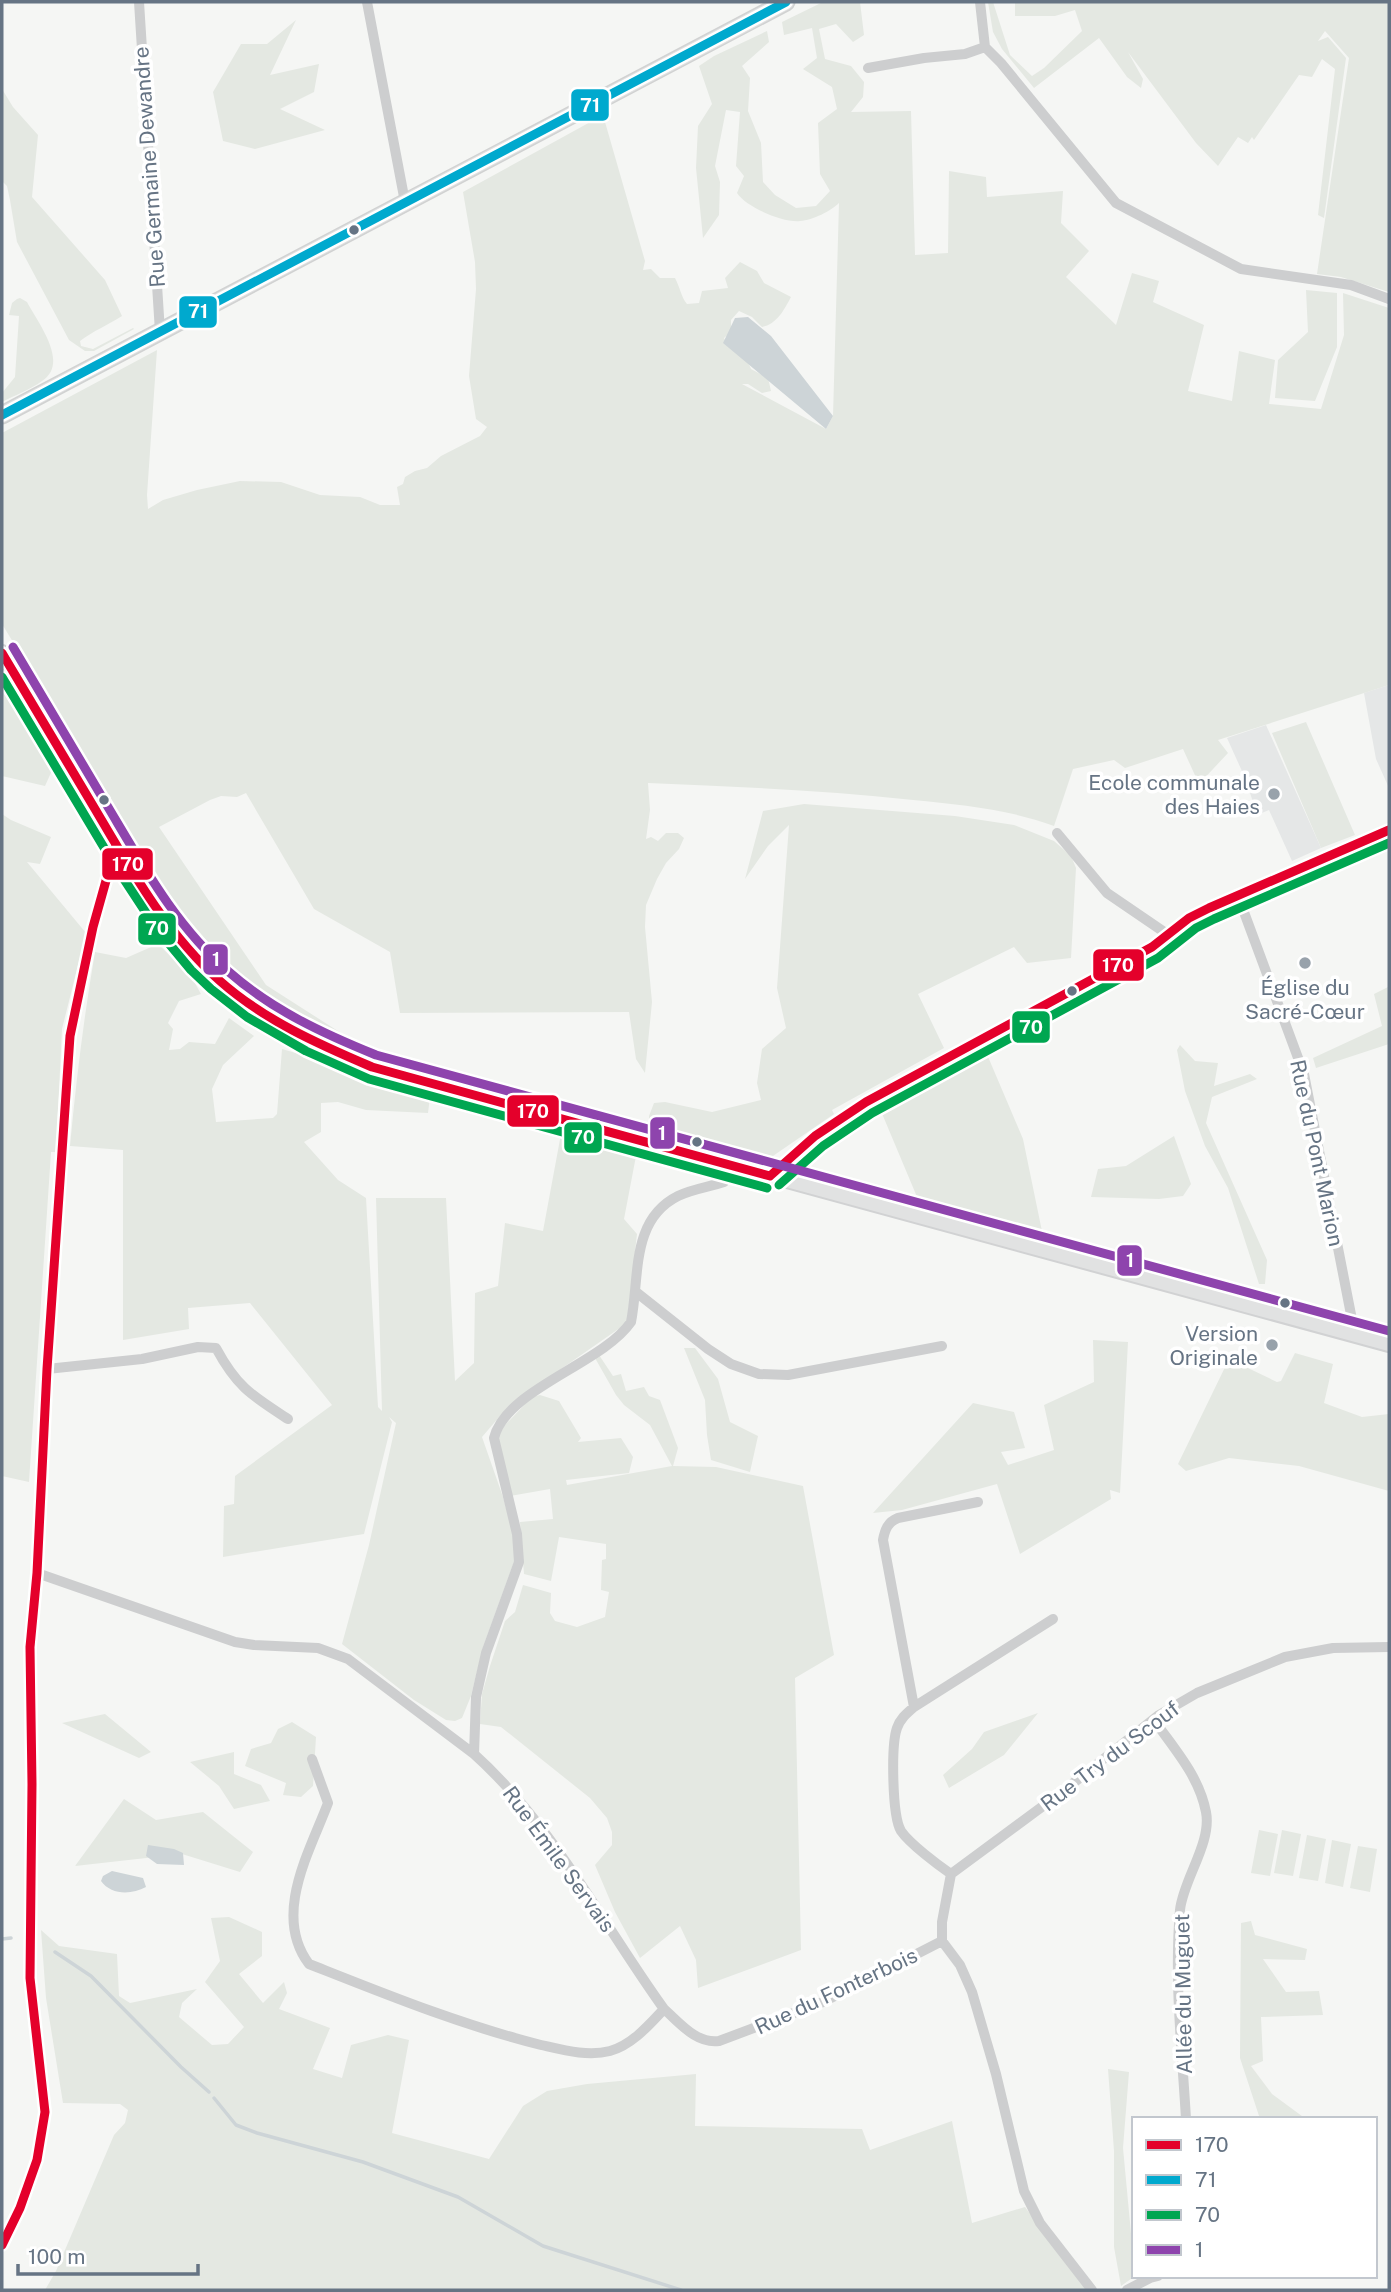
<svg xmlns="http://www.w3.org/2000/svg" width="1391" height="2292" font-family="'Public Sans',sans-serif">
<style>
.built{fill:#e5e7e7}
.green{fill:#e4e8e2}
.water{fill:#cdd4d7}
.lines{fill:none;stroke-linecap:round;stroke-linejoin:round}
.stream{stroke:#cdd4d7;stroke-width:3.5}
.secondary-casing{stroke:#d1d2d3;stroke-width:18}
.primary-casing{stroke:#d1d2d2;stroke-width:19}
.minor{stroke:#cdcecf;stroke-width:10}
.tertiary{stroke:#cdcecf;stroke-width:12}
.secondary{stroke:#e1e2e2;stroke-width:14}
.primary{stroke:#e1e2e2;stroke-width:16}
.bus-1-casing{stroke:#fff;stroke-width:14}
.bus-2-casing{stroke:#fff;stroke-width:14}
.bus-3-casing{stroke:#fff;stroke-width:14}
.bus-4-casing{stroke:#fff;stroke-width:14}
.bus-1{stroke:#e4002b;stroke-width:9}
.bus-2{stroke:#00a9ce;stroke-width:9}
.bus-3{stroke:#00a651;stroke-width:9}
.bus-4{stroke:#8e44ad;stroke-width:9}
.bus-dot{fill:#667484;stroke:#fff;stroke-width:2.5}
.poi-dot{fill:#98a2ab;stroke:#fff;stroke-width:2.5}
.labels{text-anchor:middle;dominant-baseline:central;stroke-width:7;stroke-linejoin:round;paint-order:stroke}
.street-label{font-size:21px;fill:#667484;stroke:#fff}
.poi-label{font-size:21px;fill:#667484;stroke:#fff;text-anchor:end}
.line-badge{stroke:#fff;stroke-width:2.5}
.badge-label{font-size:19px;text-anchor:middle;font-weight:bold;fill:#fff}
</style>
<rect width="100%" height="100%" fill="#f5f6f4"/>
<path class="built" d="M 1389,685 L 1389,788 L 1376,759 L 1364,693 Z
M 1266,725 L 1321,848 L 1292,861 L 1269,810 L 1257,815 L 1246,780 L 1227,738 Z"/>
<path class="green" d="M 823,2 L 860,2 L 864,35 L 853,42 L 836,24 L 819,29 L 825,59 L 851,66 L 864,82 L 863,97 L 851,112 L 911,111 L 915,255 L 948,253 L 949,171 L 986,177 L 987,197 L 1063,191 L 1061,223 L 1089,251 L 1066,277 L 1116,325 L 1132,273 L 1159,281 L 1153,302 L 1204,325 L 1188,391 L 1232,401 L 1239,351 L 1275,360 L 1269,404 L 1321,409 L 1344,335 L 1343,293 L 1389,308 L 1389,685 L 1218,740 L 1228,753 L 1199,784 L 1183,749 L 1125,768 L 1114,760 L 1073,769 L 1054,826 C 1008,809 962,805 913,800 C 825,790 737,787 648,783 L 650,810 L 646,839 L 651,837 L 658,841 L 666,833 L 678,833 L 684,838 L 679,849 L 666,863 L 657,879 L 646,905 L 645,927 L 652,1002 L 645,1073 L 636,1059 L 629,1012 L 400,1013 L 390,952 L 314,909 L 246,793 L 237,797 L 221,796 L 210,800 L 159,827 L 266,985 L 352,1040 L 246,987 L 166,893 L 2,624 L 2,433 L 157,350 L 147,495 L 148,509 L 163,500 L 197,490 L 240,481 L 281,482 L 320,495 L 360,497 L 380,505 L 400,505 L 397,487 L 403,484 L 405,477 L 415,471 L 427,468 L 441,456 L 480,436 L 487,427 L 476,419 L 469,376 L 476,289 L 475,262 L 463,192 L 603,115 L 645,261 L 643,270 L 651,269 L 660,278 L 675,278 C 680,287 681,297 687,304 L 699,303 L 702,291 L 728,288 L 725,278 L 740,262 L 757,271 L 764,283 L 791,297 C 784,310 777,324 762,327 L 752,317 L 739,311 L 731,320 L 731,332 L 724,338 C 730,352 747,355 751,369 L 768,378 L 771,391 L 762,393 L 748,384 L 742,384 L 826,429 L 833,416 L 839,203 C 831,211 813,220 800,221 C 783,223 746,207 737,193 L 744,176 L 736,166 L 740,112 L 726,110 L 715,166 L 720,182 L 719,215 L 703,238 L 696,168 L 698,126 L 712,104 L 699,66 L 714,56 L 767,31 L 769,42 L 742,66 L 750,78 L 748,111 L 761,143 L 763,182 L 775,195 L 796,208 L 816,206 L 830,191 L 820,174 L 818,123 L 837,109 L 832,87 L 803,69 L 817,58 L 812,28 L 784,35 L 782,22 Z
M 988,2 L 993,2 L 1010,55 L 1032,76 L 1044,68 L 1082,31 L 1075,10 L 1055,16 L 1015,16 L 1015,2 L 1389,2 L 1389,292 L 1341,277 L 1317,274 L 1349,58 L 1325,31 L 1318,41 L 1328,37 L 1346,58 L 1324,218 L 1318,215 L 1335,69 L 1322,59 L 1312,77 L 1299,75 L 1254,140 L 1252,137 L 1248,143 L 1238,137 L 1218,166 L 1196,143 L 1128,52 L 1143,79 L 1141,88 L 1127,77 L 1099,38 L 1034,88 L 1002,49 L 993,32 Z
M 296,20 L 270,75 L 319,64 L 314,92 L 280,109 L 325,130 L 255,149 L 223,141 L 213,92 L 241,44 L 267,44 Z
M 2,89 L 13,107 L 38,135 L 32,197 L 105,280 L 122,316 C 108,325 93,331 80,341 L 81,346 L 93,349 L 133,328 L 134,329 L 94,351 L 85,351 L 69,340 L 17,242 L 10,200 L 7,186 L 2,181 Z
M 1306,290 L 1337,293 L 1337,347 L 1315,401 L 1275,398 L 1278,360 L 1308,332 Z
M 20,298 L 27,302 C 38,323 70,363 42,381 C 30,390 15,395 2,402 L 2,393 L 15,377 L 19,316 L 9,315 L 12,303 L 17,299 Z
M 2,674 L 44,744 L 54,766 L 45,786 L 2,776 Z
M 1306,722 L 1355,835 L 1321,848 L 1272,733 Z
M 804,804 L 955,816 L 1014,825 L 1054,841 L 1071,856 L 1076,868 L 1071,958 L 1027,963 L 1014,947 L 918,994 L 944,1048 L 832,1110 L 834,1114 L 760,1165 L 649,1130 L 649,1116 L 654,1103 L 665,1102 L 712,1112 L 761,1100 L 757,1083 L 762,1049 L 786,1028 L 777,988 L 789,825 L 768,846 L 745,879 L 763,811 Z
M 2,814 L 11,820 L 51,837 L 40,864 L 27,862 L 86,933 L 62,1029 L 56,1152 L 51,1152 L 29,1482 L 2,1476 Z
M 158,944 L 191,976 L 201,994 L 179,1001 L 168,1023 L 173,1029 L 169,1050 L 180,1049 L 189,1042 L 215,1044 L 229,1018 L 254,1036 L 223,1065 L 212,1089 L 216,1122 L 273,1118 L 277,1114 L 282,1049 L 377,1077 L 430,1097 L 428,1113 L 366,1110 L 338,1102 L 321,1103 L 321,1132 L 304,1142 L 338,1180 L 366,1198 L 378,1407 L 382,1411 L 376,1198 L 446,1198 L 455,1381 L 474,1363 L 475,1293 L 498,1286 L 505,1223 L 543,1231 L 561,1134 L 636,1156 L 624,1219 L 637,1234 L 627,1323 L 518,1399 L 506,1409 L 482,1437 L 503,1497 L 515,1541 L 515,1559 L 483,1647 L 471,1696 L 462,1718 L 455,1721 L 446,1720 L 414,1700 L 342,1644 L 369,1545 L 396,1423 L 389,1417 L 392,1422 L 364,1534 L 223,1557 L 224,1506 L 234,1504 L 235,1476 L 332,1405 L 250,1303 L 188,1308 L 189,1329 L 123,1340 L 123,1150 L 70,1146 C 76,1081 84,1016 95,952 L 126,958 Z
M 1388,987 L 1389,1044 L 1316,1068 L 1313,1058 L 1382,1026 L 1374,994 Z
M 1180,1045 L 1195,1061 L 1218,1063 L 1214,1086 L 1250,1074 L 1257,1079 L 1212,1097 L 1206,1123 L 1267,1260 L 1265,1284 L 1259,1284 L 1228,1188 L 1205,1146 L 1185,1091 L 1177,1050 Z
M 986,1052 L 1023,1139 L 1044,1241 L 982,1219 L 920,1204 L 878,1104 Z
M 1174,1136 L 1191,1184 L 1183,1196 L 1159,1199 L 1091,1197 L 1098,1169 L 1126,1166 Z
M 1093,1340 L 1128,1342 L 1120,1493 L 1110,1490 L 1111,1499 L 1020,1554 L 997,1484 L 902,1510 L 873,1513 L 973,1403 L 1014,1412 L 1025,1448 L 1001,1452 L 1008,1465 L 1054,1450 L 1044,1405 L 1094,1382 Z
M 684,1348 L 695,1348 L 718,1379 L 730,1422 L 758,1436 L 750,1472 L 711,1460 L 707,1435 L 705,1400 Z
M 1295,1353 L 1333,1364 L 1324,1403 L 1362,1417 L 1389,1414 L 1389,1491 L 1299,1466 L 1229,1458 L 1186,1471 L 1178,1464 L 1229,1359 L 1277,1382 L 1281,1381 Z
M 599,1355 L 613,1376 L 621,1374 L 626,1391 L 644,1387 L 649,1396 L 660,1400 L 678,1448 L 673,1466 L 716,1467 L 803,1486 L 834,1655 L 795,1678 L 801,1950 L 698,1988 L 696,1960 L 680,1926 L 640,1958 L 615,1912 L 595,1865 L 612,1845 L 612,1832 L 607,1818 L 590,1798 L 501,1727 L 480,1724 L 482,1694 L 490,1666 L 505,1621 L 515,1612 L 523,1585 L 551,1593 L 550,1613 L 555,1621 L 577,1627 L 605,1617 L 609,1592 L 601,1590 L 602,1560 L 606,1559 L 606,1544 L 559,1537 L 551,1581 L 524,1574 L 520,1522 L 553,1519 L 550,1489 L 510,1496 L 498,1437 L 505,1425 L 532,1397 L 540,1395 L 559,1401 L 581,1438 L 578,1442 L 621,1438 L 633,1457 L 629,1473 L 566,1480 L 567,1485 L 672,1466 L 650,1425 L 624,1405 L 616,1395 L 595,1358 Z
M 1038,1713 L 1004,1755 L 949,1788 L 943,1775 L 972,1749 L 984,1732 Z
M 105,1714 L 151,1752 L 139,1758 L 62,1723 Z
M 292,1722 L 316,1737 L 313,1786 L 301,1797 L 283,1795 L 286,1783 L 245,1766 L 251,1749 L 271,1743 L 278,1729 Z
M 234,1752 L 234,1774 L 261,1785 L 270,1801 L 234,1809 L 219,1786 L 190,1762 Z
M 124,1799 L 156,1820 L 203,1812 L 253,1852 L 240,1872 L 182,1854 L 75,1866 Z
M 1259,1830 L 1278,1834 L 1270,1876 L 1251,1873 Z
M 1282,1830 L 1301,1834 L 1293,1876 L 1274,1873 Z
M 1307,1835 L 1326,1839 L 1318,1881 L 1299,1878 Z
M 1332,1840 L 1351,1844 L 1343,1887 L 1325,1883 Z
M 1358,1846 L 1377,1849 L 1370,1892 L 1350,1888 Z
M 229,1917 L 262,1932 L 262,1956 L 239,1974 L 263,2003 L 284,1982 L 287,1993 L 279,2009 L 330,2028 L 313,2069 L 342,2078 L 351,2045 L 388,2035 L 409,2040 L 392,2133 L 489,2159 L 523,2106 L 547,2091 L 587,2084 L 696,2074 L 695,2126 L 862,2129 L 870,2150 L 952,2121 L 972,2223 L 1025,2207 L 1088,2290 L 45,2290 L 56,2271 L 114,2135 L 125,2123 L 128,2110 L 120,2104 L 63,2103 L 46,1998 L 41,1930 L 59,1946 L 117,1954 L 119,1996 L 130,2003 L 197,1989 L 182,2003 L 179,2017 L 212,2045 L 228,2044 L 244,2027 L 205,1982 L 220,1961 L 211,1918 Z
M 1251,1921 L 1255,1935 L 1307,1949 L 1305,1960 L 1263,1959 L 1286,1992 L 1319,1991 L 1323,2015 L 1261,2017 L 1263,2061 L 1251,2066 L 1272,2094 L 1306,2119 L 1260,2119 L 1240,2058 L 1241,1923 Z
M 1108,2069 L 1129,2072 L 1123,2148 L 1135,2276 L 1121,2286 L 1114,2247 L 1114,2151 Z"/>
<path class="water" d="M 748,317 L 771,336 L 833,416 L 826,429 L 723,343 L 735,318 Z
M 148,1845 L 174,1849 L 183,1853 L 184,1865 L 157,1864 L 146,1856 Z
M 112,1871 L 143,1878 L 146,1887 C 131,1895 111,1895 101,1881 L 103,1876 Z"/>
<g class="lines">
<path class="stream" d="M 2,1939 L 11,1938
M 55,1952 L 91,1976 L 181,2067 L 209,2092
M 214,2098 L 236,2125 L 257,2133 L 363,2162 L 458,2197 L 543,2246 L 681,2290"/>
<defs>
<path id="secondary" d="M 2,653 C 33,705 64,757 95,809 C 131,870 165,932 219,980 C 263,1019 318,1045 372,1067 L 1389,1344"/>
<path id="primary" d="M 2,415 L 786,2"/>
</defs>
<use href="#secondary" class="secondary-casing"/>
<use href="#primary" class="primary-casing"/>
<path class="minor" d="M 139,2 L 160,332
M 367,2 L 405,202
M 980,2 L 985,47 L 1001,63 L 1116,203 L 1241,269 L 1351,285 L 1389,299
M 868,68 L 924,58 L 965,54 L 985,47
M 1057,833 L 1107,893 L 1170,936
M 1238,896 L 1304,1074 L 1355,1335
M 770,1176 C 798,1146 831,1124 866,1102 L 1152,947 L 1189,918 L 1209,908 L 1287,876 L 1389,830
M 636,1292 L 708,1349 L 731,1364 L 759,1374 L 788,1375 L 942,1346
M 47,1369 L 142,1359 L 198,1347 L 216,1348 C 237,1387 251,1395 288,1419
M 37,1573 L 235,1642 L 254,1645 L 318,1648 L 348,1659 L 474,1754
M 914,1707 L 883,1540 C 885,1529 888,1522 898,1518 L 978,1502
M 1154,1720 C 1175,1750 1199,1776 1206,1812 C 1212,1843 1183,1880 1180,1910 C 1174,1979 1182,2050 1186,2119
M 312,1759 L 328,1803 C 310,1851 272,1915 309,1964 C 385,1994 461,2025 541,2045 C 563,2050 588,2057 610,2051 C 632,2045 649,2025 664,2009 C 680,2023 696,2044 719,2041 L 823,2002 L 942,1941 L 960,1965 L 972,1992 L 996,2074 L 1024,2191 L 1040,2223 L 1092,2290
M 951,1874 C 938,1865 910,1844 901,1831 C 892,1816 891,1745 897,1728 C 900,1719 906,1714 914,1707 L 1053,1619
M 942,1941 L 942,1922 L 951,1874 L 1062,1792 L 1159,1715 L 1197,1693 L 1285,1657 L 1333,1648 L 1389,1647
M 664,2009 C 602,1923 553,1825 474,1754 L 476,1697 L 486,1653 L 519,1562 L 517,1534 L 494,1438 C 506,1389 602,1364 631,1322 C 640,1277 630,1220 678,1196 C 692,1189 709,1187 724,1182 L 731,1165
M 1127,2290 L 1150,2278 L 1158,2276"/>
<path class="tertiary" d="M 2,2245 L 20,2208 L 37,2160 L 45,2112 L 30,1978 L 32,1784 L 30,1647 L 37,1573 L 47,1369 L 70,1036 L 93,927 L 116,845"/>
<use href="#secondary" class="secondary"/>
<use href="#primary" class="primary"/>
<defs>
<path id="bus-1" d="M 2,653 C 33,705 64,757 95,809 C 131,870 166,933 220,981 C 264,1020 318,1044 372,1067 L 770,1176
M 770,1176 L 815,1136 L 866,1102 L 1152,947 L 1189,918 L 1209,908 L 1389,830
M 2,2245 L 20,2208 L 37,2160 L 45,2112 L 30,1978 L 32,1784 L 30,1647 L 37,1573 L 47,1369 L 70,1036 L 93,927 L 116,845"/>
<path id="bus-2" d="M 2,415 L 786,2"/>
<path id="bus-3" d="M 2,677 L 112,861 L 156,928 L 191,970 L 211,989 L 247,1017 L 306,1051 L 369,1079 L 767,1188
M 779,1185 L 823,1146 L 872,1113 L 1158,958 L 1196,928 L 1214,919 L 1389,843"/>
<path id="bus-4" d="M 13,647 C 43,698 74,750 105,802 C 141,862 175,926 229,972 C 272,1010 324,1034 376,1055 L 1389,1331"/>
</defs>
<use href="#bus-1" class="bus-1-casing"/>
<use href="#bus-2" class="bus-2-casing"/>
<use href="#bus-3" class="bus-3-casing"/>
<use href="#bus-4" class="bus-4-casing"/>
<use href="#bus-1" class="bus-1"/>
<use href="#bus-2" class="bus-2"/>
<use href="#bus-3" class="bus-3"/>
<use href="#bus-4" class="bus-4"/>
</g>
<g class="bus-dot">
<circle cx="354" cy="230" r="6"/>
<circle cx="104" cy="800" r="6"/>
<circle cx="1072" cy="991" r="6"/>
<circle cx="697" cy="1142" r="6"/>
<circle cx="1285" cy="1303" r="6"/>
</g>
<g class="poi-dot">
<circle cx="1274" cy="794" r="7"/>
<circle cx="1305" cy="963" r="7"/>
<circle cx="1272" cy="1345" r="7"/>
</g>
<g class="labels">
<g class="street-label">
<text transform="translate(149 167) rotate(-94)">Rue Germaine Dewandre</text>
<text transform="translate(1317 1153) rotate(78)">Rue du Pont Marion</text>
<text transform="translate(1110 1756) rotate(-37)">Rue Try du Scouf</text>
<text transform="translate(559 1859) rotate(54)">Rue Émile Servais</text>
<text transform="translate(836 1991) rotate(-25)">Rue du Fonterbois</text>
<text transform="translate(1183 1994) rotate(-91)">Allée du Muguet</text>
</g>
<g class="poi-label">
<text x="1260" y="782">Ecole communale<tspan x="1260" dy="24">des Haies</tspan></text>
<text x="1305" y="987" text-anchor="middle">Église du<tspan x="1305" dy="24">Sacré-Cœur</tspan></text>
<text x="1258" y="1333">Version<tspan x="1258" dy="24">Originale</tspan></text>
</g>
</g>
<g class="line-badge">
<rect x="570" y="88" width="40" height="34" rx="7" fill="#00a9ce"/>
<rect x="178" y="295" width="40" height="34" rx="7" fill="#00a9ce"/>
<rect x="101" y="847" width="53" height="34" rx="7" fill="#e4002b"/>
<rect x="137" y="912" width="40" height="34" rx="7" fill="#00a651"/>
<rect x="202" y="943" width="27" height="33" rx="7" fill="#8e44ad"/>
<rect x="1092" y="948" width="53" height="34" rx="7" fill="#e4002b"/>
<rect x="1011" y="1010" width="40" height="34" rx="7" fill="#00a651"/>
<rect x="506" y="1094" width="54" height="34" rx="7" fill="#e4002b"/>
<rect x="649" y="1116" width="27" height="34" rx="7" fill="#8e44ad"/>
<rect x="563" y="1121" width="40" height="33" rx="7" fill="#00a651"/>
<rect x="1116" y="1244" width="27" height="33" rx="7" fill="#8e44ad"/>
</g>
<g class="badge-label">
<text x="590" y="112">71</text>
<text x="198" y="318">71</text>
<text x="128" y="871">170</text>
<text x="157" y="935">70</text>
<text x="216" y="966">1</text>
<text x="1118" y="972">170</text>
<text x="1031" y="1034">70</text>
<text x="533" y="1118">170</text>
<text x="662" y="1140">1</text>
<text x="583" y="1144">70</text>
<text x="1130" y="1267">1</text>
</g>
<rect width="1391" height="2292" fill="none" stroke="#667484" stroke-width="7"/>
<rect x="1132" y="2117" width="245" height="161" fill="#ffffff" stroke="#c2c7ce" stroke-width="2"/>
<rect x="1146" y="2140" width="35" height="10" fill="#e4002b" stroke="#c2c7ce" stroke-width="2"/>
<text x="1195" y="2152" font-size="21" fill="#667484">170</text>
<rect x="1146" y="2175" width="35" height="10" fill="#00a9ce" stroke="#c2c7ce" stroke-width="2"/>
<text x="1195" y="2187" font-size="21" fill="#667484">71</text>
<rect x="1146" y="2210" width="35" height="10" fill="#00a651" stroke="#c2c7ce" stroke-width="2"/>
<text x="1195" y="2222" font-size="21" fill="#667484">70</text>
<rect x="1146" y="2245" width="35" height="10" fill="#8e44ad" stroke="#c2c7ce" stroke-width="2"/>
<text x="1195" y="2257" font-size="21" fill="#667484">1</text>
<path d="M18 2264v10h180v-10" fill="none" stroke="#667484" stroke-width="3.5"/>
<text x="28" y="2264" font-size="21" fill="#667484" stroke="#ffffff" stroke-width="5" paint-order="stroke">100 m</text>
</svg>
